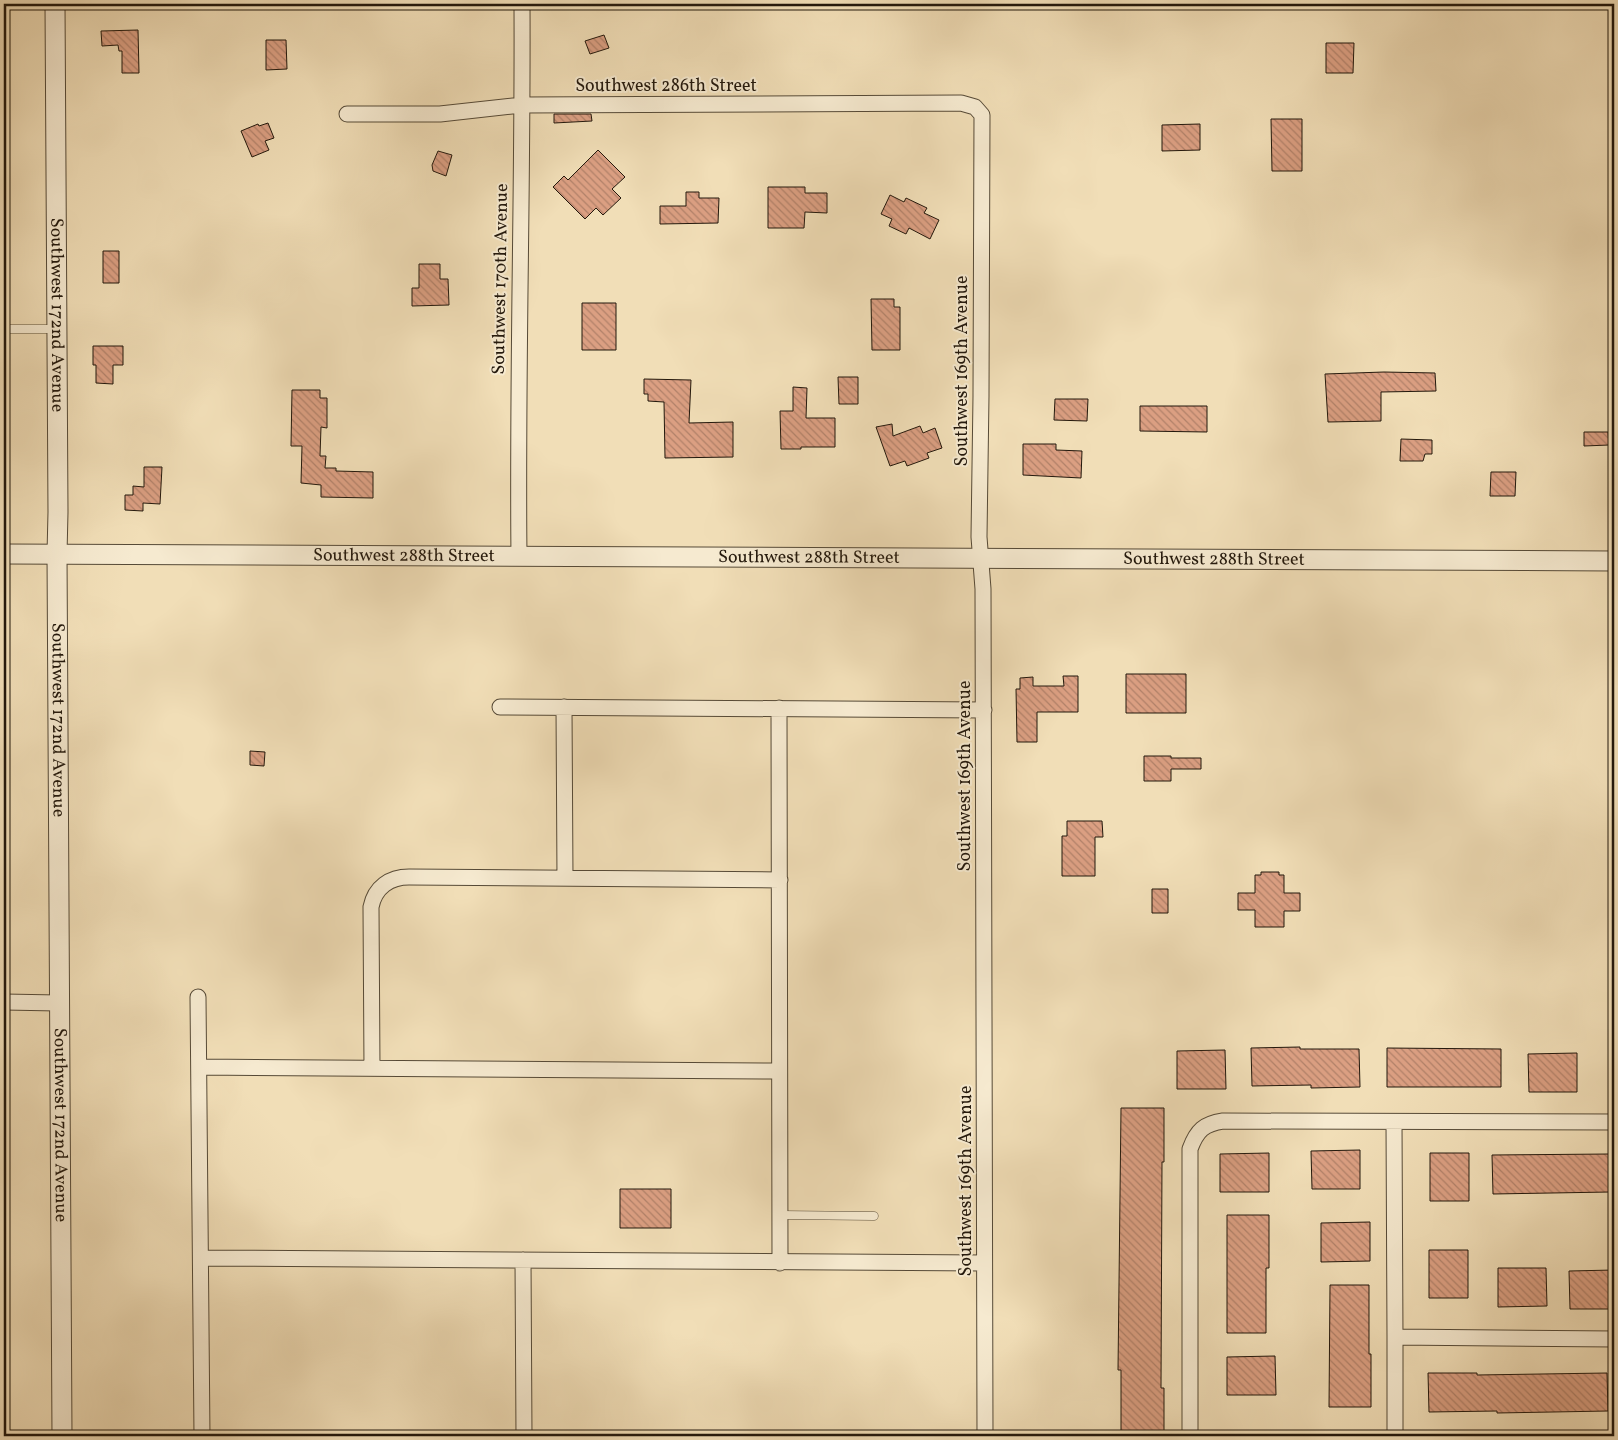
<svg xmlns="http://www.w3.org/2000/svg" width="1618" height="1440" font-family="Vollkorn,serif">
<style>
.building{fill:url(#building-back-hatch);stroke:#23180c}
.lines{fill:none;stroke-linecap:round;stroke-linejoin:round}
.service-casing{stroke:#564a37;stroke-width:9}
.minor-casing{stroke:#564a37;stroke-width:17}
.tertiary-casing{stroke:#564a37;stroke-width:21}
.service{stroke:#f6ead0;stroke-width:8}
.minor{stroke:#f6ead0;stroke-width:15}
.tertiary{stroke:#f6ead0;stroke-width:19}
.labels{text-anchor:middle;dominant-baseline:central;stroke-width:4;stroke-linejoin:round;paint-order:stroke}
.street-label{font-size:18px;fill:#23180c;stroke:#f6ead0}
</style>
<defs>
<pattern id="building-back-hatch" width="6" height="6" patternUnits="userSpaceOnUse" patternTransform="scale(1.25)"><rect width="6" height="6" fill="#db9f82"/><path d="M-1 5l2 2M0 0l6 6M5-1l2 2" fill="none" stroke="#b18169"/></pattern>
</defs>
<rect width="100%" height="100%" fill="#f1deb7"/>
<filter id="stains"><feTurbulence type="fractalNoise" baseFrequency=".004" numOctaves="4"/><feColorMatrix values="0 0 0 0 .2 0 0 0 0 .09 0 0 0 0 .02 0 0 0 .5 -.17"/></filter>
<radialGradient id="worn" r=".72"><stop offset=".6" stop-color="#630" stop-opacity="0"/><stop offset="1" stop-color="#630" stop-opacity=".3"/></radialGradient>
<path class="building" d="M 138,30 L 139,73 L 122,73 L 122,51 L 119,51 L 118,45 L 102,46 L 101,31 Z
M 604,35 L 609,48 L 590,54 L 585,41 Z
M 266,40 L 286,40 L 287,69 L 266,70 Z
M 1326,43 L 1354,43 L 1353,73 L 1326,73 Z
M 554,114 L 591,114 L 592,121 L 554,123 Z
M 1271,119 L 1302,119 L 1302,171 L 1272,171 Z
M 268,123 L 274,138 L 265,141 L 269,150 L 252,157 L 241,131 L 258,124 L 259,126 Z
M 1200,124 L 1200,150 L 1162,151 L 1162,125 Z
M 598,150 L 625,177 L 612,189 L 621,198 L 603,215 L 596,208 L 585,219 L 553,187 L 564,176 L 568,180 Z
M 438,151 L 452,155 L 446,176 L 433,171 L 432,165 Z
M 768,187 L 805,187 L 805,193 L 827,193 L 827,213 L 805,212 L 804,228 L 768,228 Z
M 686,192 L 699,192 L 699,198 L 719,198 L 718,223 L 660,224 L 660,206 L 686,206 Z
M 890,195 L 904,202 L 906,198 L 927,208 L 924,213 L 939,220 L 930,239 L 909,228 L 906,234 L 889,226 L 892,219 L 881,214 Z
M 103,251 L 119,251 L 119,283 L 103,283 Z
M 419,264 L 440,264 L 440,279 L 448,279 L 449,305 L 412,306 L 412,288 L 419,288 Z
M 871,299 L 894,299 L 894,307 L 900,307 L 900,350 L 872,350 Z
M 582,303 L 616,303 L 616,350 L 582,350 Z
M 93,346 L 123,346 L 123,365 L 113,365 L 113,384 L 96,383 L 96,365 L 93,365 Z
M 1384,372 L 1435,373 L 1436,391 L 1381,392 L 1381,421 L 1328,422 L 1325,374 Z
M 838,377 L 858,377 L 858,404 L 839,404 Z
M 644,379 L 691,380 L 689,423 L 733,422 L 733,457 L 665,458 L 664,402 L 648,401 L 648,394 L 644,394 Z
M 793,387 L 807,388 L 806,418 L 835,418 L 835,447 L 801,447 L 801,449 L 781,449 L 780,411 L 793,411 Z
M 292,390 L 320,390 L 320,398 L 327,398 L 327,428 L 321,427 L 320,456 L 326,456 L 325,468 L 336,468 L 336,471 L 373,472 L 373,498 L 321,497 L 321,485 L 301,483 L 302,446 L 291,446 Z
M 1055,399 L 1088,399 L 1087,421 L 1054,420 Z
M 1140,406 L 1207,406 L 1207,432 L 1140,431 Z
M 892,424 L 893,436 L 920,426 L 923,433 L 935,428 L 942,448 L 927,453 L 929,458 L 907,466 L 905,461 L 890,466 L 876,427 Z
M 1584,432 L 1608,432 L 1609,445 L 1584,446 Z
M 1401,439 L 1432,440 L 1432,454 L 1425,454 L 1423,461 L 1400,461 Z
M 1023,444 L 1056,444 L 1056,450 L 1082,451 L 1081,478 L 1023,475 Z
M 144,467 L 162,467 L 160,504 L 143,503 L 143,511 L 125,510 L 125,495 L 133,495 L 133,486 L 144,487 Z
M 1491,472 L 1516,472 L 1515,496 L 1490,496 Z
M 1126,674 L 1186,674 L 1186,713 L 1126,713 Z
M 1063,676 L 1078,676 L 1078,712 L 1037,712 L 1037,742 L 1017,742 L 1016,689 L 1020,689 L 1020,678 L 1033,677 L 1033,686 L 1064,686 Z
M 250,751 L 265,752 L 264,766 L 250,765 Z
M 1144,756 L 1171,756 L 1171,758 L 1201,758 L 1201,769 L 1171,769 L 1171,781 L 1144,781 Z
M 1067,821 L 1102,821 L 1103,837 L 1095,837 L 1095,876 L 1062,876 L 1062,836 L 1067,836 Z
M 1261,872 L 1279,872 L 1279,875 L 1284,875 L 1284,893 L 1300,893 L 1300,911 L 1284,911 L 1284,927 L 1255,927 L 1255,910 L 1238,910 L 1238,893 L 1255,893 L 1255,875 L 1261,875 Z
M 1152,889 L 1168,889 L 1168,913 L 1152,913 Z
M 1300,1047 L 1300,1049 L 1359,1049 L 1360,1087 L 1311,1088 L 1311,1085 L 1252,1086 L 1251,1048 Z
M 1387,1048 L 1501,1049 L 1501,1087 L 1387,1087 Z
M 1225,1050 L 1226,1089 L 1177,1089 L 1177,1051 Z
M 1577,1053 L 1577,1092 L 1529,1092 L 1528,1054 Z
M 1121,1108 L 1164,1108 L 1164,1162 L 1162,1162 L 1161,1388 L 1164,1388 L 1164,1436 L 1121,1436 L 1121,1370 L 1118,1370 Z
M 1360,1150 L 1360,1189 L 1312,1189 L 1311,1151 Z
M 1269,1153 L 1269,1192 L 1220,1192 L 1220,1154 Z
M 1430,1153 L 1469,1153 L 1469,1201 L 1430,1201 Z
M 1609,1154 L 1610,1192 L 1493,1194 L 1492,1155 Z
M 620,1189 L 671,1189 L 671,1228 L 620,1228 Z
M 1227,1215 L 1269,1215 L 1269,1268 L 1266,1268 L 1266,1333 L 1227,1333 Z
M 1370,1222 L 1370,1261 L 1321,1262 L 1321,1223 Z
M 1429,1250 L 1468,1250 L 1468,1298 L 1429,1298 Z
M 1498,1268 L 1546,1268 L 1547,1306 L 1498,1307 Z
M 1614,1270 L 1614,1309 L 1570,1309 L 1569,1271 Z
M 1330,1285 L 1369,1285 L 1369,1354 L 1371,1354 L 1371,1407 L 1329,1407 Z
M 1275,1356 L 1276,1395 L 1227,1395 L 1227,1357 Z
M 1428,1373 L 1477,1373 L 1477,1375 L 1607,1373 L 1608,1411 L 1497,1413 L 1497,1411 L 1429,1412 Z"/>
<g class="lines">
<defs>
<path id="service" d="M 4,329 L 58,329
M 780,1215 L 874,1216"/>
<path id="minor" d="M 347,114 L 440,114 L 522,105 L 961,103 L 975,107 L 982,115 L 981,396 L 979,537 L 983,589 L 985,1436
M 519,556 C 517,372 523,188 522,4
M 500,707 L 984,710
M 564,707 L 565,878
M 779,708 L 780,1263
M 198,997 L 202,1436
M 4,1002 L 58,1003
M 199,1067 L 779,1071
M 372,1068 L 371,907 C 375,887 390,877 409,877 L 780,880
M 1394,1122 L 1395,1337 L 1614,1339
M 201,1258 L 984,1263
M 523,1260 L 524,1436
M 1190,1436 L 1190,1149 C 1197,1130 1204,1124 1223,1121 L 1614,1122
M 1395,1436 L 1395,1337"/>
<g id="tertiary">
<path id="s1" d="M 55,4 L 58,512 L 57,554 L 62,1436"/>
<path id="s2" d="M 4,554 L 1614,561"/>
</g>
</defs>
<use href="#service" class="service-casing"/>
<use href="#minor" class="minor-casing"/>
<use href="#tertiary" class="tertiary-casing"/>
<use href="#service" class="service"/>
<use href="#minor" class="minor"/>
<use href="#tertiary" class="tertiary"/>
</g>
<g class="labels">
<g class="street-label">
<text x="666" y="86">Southwest 286th Street</text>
<text transform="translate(501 279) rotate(-89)">Southwest 170th Avenue</text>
<text stroke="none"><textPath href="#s1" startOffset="311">Southwest 172nd Avenue</textPath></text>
<text transform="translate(962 371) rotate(-90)">Southwest 169th Avenue</text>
<text stroke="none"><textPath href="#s2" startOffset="400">Southwest 288th Street</textPath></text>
<text stroke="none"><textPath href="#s2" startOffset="805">Southwest 288th Street</textPath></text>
<text stroke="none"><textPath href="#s2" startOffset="1210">Southwest 288th Street</textPath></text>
<text stroke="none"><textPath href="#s1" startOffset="716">Southwest 172nd Avenue</textPath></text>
<text transform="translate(965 776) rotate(-90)">Southwest 169th Avenue</text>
<text stroke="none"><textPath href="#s1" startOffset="1121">Southwest 172nd Avenue</textPath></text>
<text transform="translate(966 1181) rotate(-90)">Southwest 169th Avenue</text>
</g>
</g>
<rect width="1618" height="1440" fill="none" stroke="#f1deb7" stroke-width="20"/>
<rect x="5" y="5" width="1608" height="1430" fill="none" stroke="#23180c" stroke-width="2.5"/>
<rect x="10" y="10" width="1598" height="1420" fill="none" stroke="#23180c"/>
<rect width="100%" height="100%" filter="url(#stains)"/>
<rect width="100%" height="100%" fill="url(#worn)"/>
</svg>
